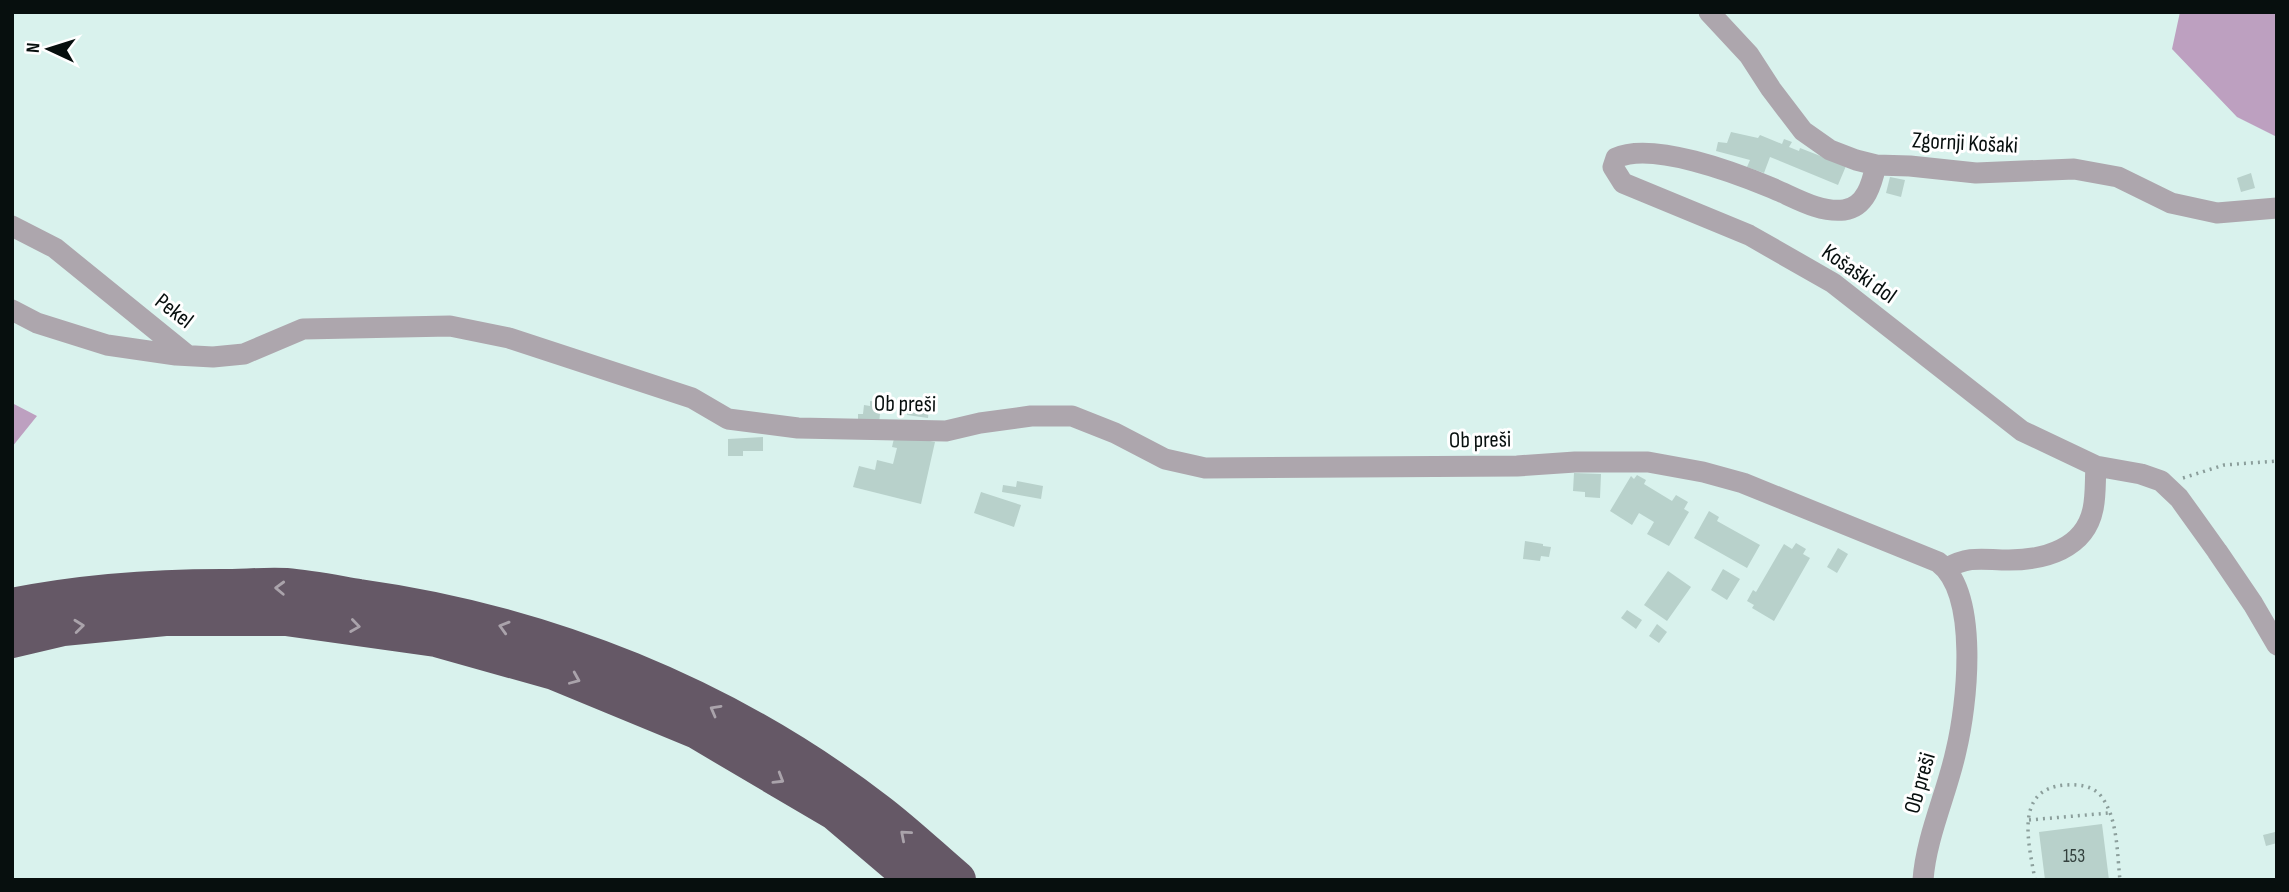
<svg xmlns="http://www.w3.org/2000/svg" width="2289" height="892" font-family="'Sofia Sans Condensed',sans-serif">
<style>
.forest{fill:#bda0c0}
.building{fill:#b8d1cb}
.lines{fill:none;stroke-linecap:round;stroke-linejoin:round}
.path{stroke:#8b9e9b;stroke-width:3.5;stroke-dasharray:2 5;stroke-linecap:butt}
.street{stroke:#ada6ad;stroke-width:21}
.highway{stroke:#655866;stroke-width:38}
.oneway{stroke:#aaa3ab}
.labels{text-anchor:middle;dominant-baseline:central;stroke-width:6;stroke-linejoin:round;paint-order:stroke}
.number-label{font-size:19px;fill:#33403d}
.street-label{font-size:23px;fill:#070f0e;stroke:#fff}
</style>
<rect width="100%" height="100%" fill="#d9f2ed"/>
<path class="forest" d="M 2180,12 L 2277,12 L 2277,137 L 2237,117 L 2172,49 Z
M 12,403 L 37,416 L 12,447 Z"/>
<path class="building" d="M 1731,132 L 1758,138 L 1760,135 L 1782,144 L 1784,139 L 1792,142 L 1789,147 L 1799,151 L 1800,148 L 1846,166 L 1838,185 L 1770,157 L 1764,173 L 1747,167 L 1750,160 L 1716,151 L 1718,142 L 1727,143 Z
M 2251,173 L 2255,188 L 2241,192 L 2237,178 Z
M 1890,177 L 1905,180 L 1901,197 L 1886,193 Z
M 870,401 L 881,402 L 879,425 L 858,423 L 858,414 L 863,414 L 864,405 L 870,406 Z
M 909,403 L 929,406 L 928,418 L 907,415 Z
M 895,434 L 935,442 L 921,504 L 853,487 L 859,466 L 875,470 L 877,460 L 893,464 L 897,448 L 892,447 Z
M 763,437 L 763,451 L 743,451 L 743,456 L 728,456 L 728,439 Z
M 1574,473 L 1601,474 L 1600,498 L 1585,497 L 1585,492 L 1573,491 Z
M 1637,475 L 1646,480 L 1644,484 L 1672,501 L 1676,495 L 1688,502 L 1684,509 L 1689,512 L 1669,546 L 1647,534 L 1654,522 L 1639,513 L 1632,525 L 1610,511 L 1631,476 L 1634,479 Z
M 1017,481 L 1043,486 L 1041,499 L 1002,492 L 1003,485 L 1016,487 Z
M 981,492 L 1021,505 L 1014,527 L 974,513 Z
M 1709,511 L 1719,517 L 1717,521 L 1760,545 L 1747,568 L 1694,538 Z
M 1525,541 L 1543,544 L 1543,546 L 1551,547 L 1549,557 L 1541,556 L 1540,561 L 1523,559 Z
M 1796,543 L 1806,549 L 1803,554 L 1810,558 L 1774,621 L 1752,608 L 1754,605 L 1747,601 L 1753,590 L 1756,592 L 1784,544 L 1792,549 Z
M 1838,548 L 1848,554 L 1837,573 L 1827,567 Z
M 1723,569 L 1740,579 L 1727,600 L 1711,590 Z
M 1668,571 L 1691,587 L 1667,621 L 1644,605 Z
M 1627,610 L 1642,620 L 1636,629 L 1621,618 Z
M 1657,624 L 1667,632 L 1659,643 L 1649,636 Z
M 2102,824 L 2109,880 L 2045,880 L 2039,832 Z
M 2275,832 L 2277,843 L 2266,846 L 2263,835 Z"/>
<g class="lines">
<path class="path" d="M 2183,478 L 2224,465 L 2277,461
M 2029,820 L 2109,813
M 2035,880 C 2029,844 2013,788 2066,785 C 2079,784 2093,786 2101,796 C 2118,818 2117,854 2120,880"/>
<path class="street" d="M 1709,12 L 1749,55 L 1771,89 L 1803,131 L 1830,150 L 1856,160 L 1876,165 L 1910,166 L 1976,173 L 2074,169 L 2118,177 L 2171,203 L 2217,213 L 2277,208
M 1876,165 C 1872,183 1866,207 1844,210 C 1819,213 1794,197 1772,188 C 1736,173 1652,141 1616,158 L 1613,167 L 1623,183 L 1749,235 L 1833,283 L 2022,431 L 2096,466 L 2141,474 L 2161,481 L 2179,498 L 2217,551 L 2253,604 L 2277,645
M 12,226 L 55,248 L 187,355
M 12,310 L 37,323 L 107,345 L 176,355 L 213,357 L 244,354 L 303,329 L 450,326 L 509,338 L 692,398 L 728,419 L 798,428 L 946,431 L 980,423 L 1031,416 L 1072,416 L 1115,433 L 1165,459 L 1205,468 L 1517,466 L 1575,462 L 1648,462 L 1703,472 L 1743,483 L 1938,562 C 1980,593 1967,706 1956,751 C 1947,793 1926,837 1923,880
M 1947,568 C 1971,555 1983,560 2009,560 C 2044,560 2085,549 2093,509 C 2096,496 2095,480 2096,466"/>
<path class="highway" d="M 12,607 C 82,593 152,588 222,588 C 243,588 265,586 286,587 C 310,589 335,594 359,598 C 546,624 726,696 876,811 C 904,832 930,857 957,880
M 12,639 L 63,627 L 165,617 L 286,617 L 436,638 L 554,671 L 697,730 L 836,812 L 916,880"/>
</g>
<defs><path id="oneway-chevron" d="M-2-3.5L2.5 0L-2 3.5" fill="none" stroke-width="1.6" stroke-linecap="round" stroke-linejoin="round" transform="scale(1.75)"/></defs>
<g class="oneway">
<use href="#oneway-chevron" transform="translate(280 588) rotate(-178)"/>
<use href="#oneway-chevron" transform="translate(79 626) rotate(-6)"/>
<use href="#oneway-chevron" transform="translate(355 626) rotate(8)"/>
<use href="#oneway-chevron" transform="translate(504 627) rotate(-164)"/>
<use href="#oneway-chevron" transform="translate(575 679) rotate(23)"/>
<use href="#oneway-chevron" transform="translate(715 710) rotate(-151)"/>
<use href="#oneway-chevron" transform="translate(779 779) rotate(31)"/>
<use href="#oneway-chevron" transform="translate(905 835) rotate(-139)"/>
</g>
<g class="labels">
<g class="number-label">
<text x="2074" y="856">153</text>
</g>
<g class="street-label">
<text transform="translate(1965 143) rotate(3)">Zgornji Košaki</text>
<text transform="translate(1859 274) rotate(35)">Košaški dol</text>
<text transform="translate(174 311) rotate(38)">Pekel</text>
<text transform="translate(905 404) rotate(1)">Ob preši</text>
<text transform="translate(1480 440) rotate(-1)">Ob preši</text>
<text transform="translate(1920 783) rotate(-74)">Ob preši</text>
</g>
</g>
<rect width="2289" height="892" fill="none" stroke="#070f0e" stroke-width="28"/>
<g transform="translate(49 49) rotate(274)" stroke="#ffffff" stroke-width="5" paint-order="stroke">
<path d="M0-5L12 26L0 18L-12 26Z" fill="#070f0e"/>
<text y="-10" font-size="19" font-weight="bold" text-anchor="middle" fill="#070f0e">N</text>
</g>
</svg>
